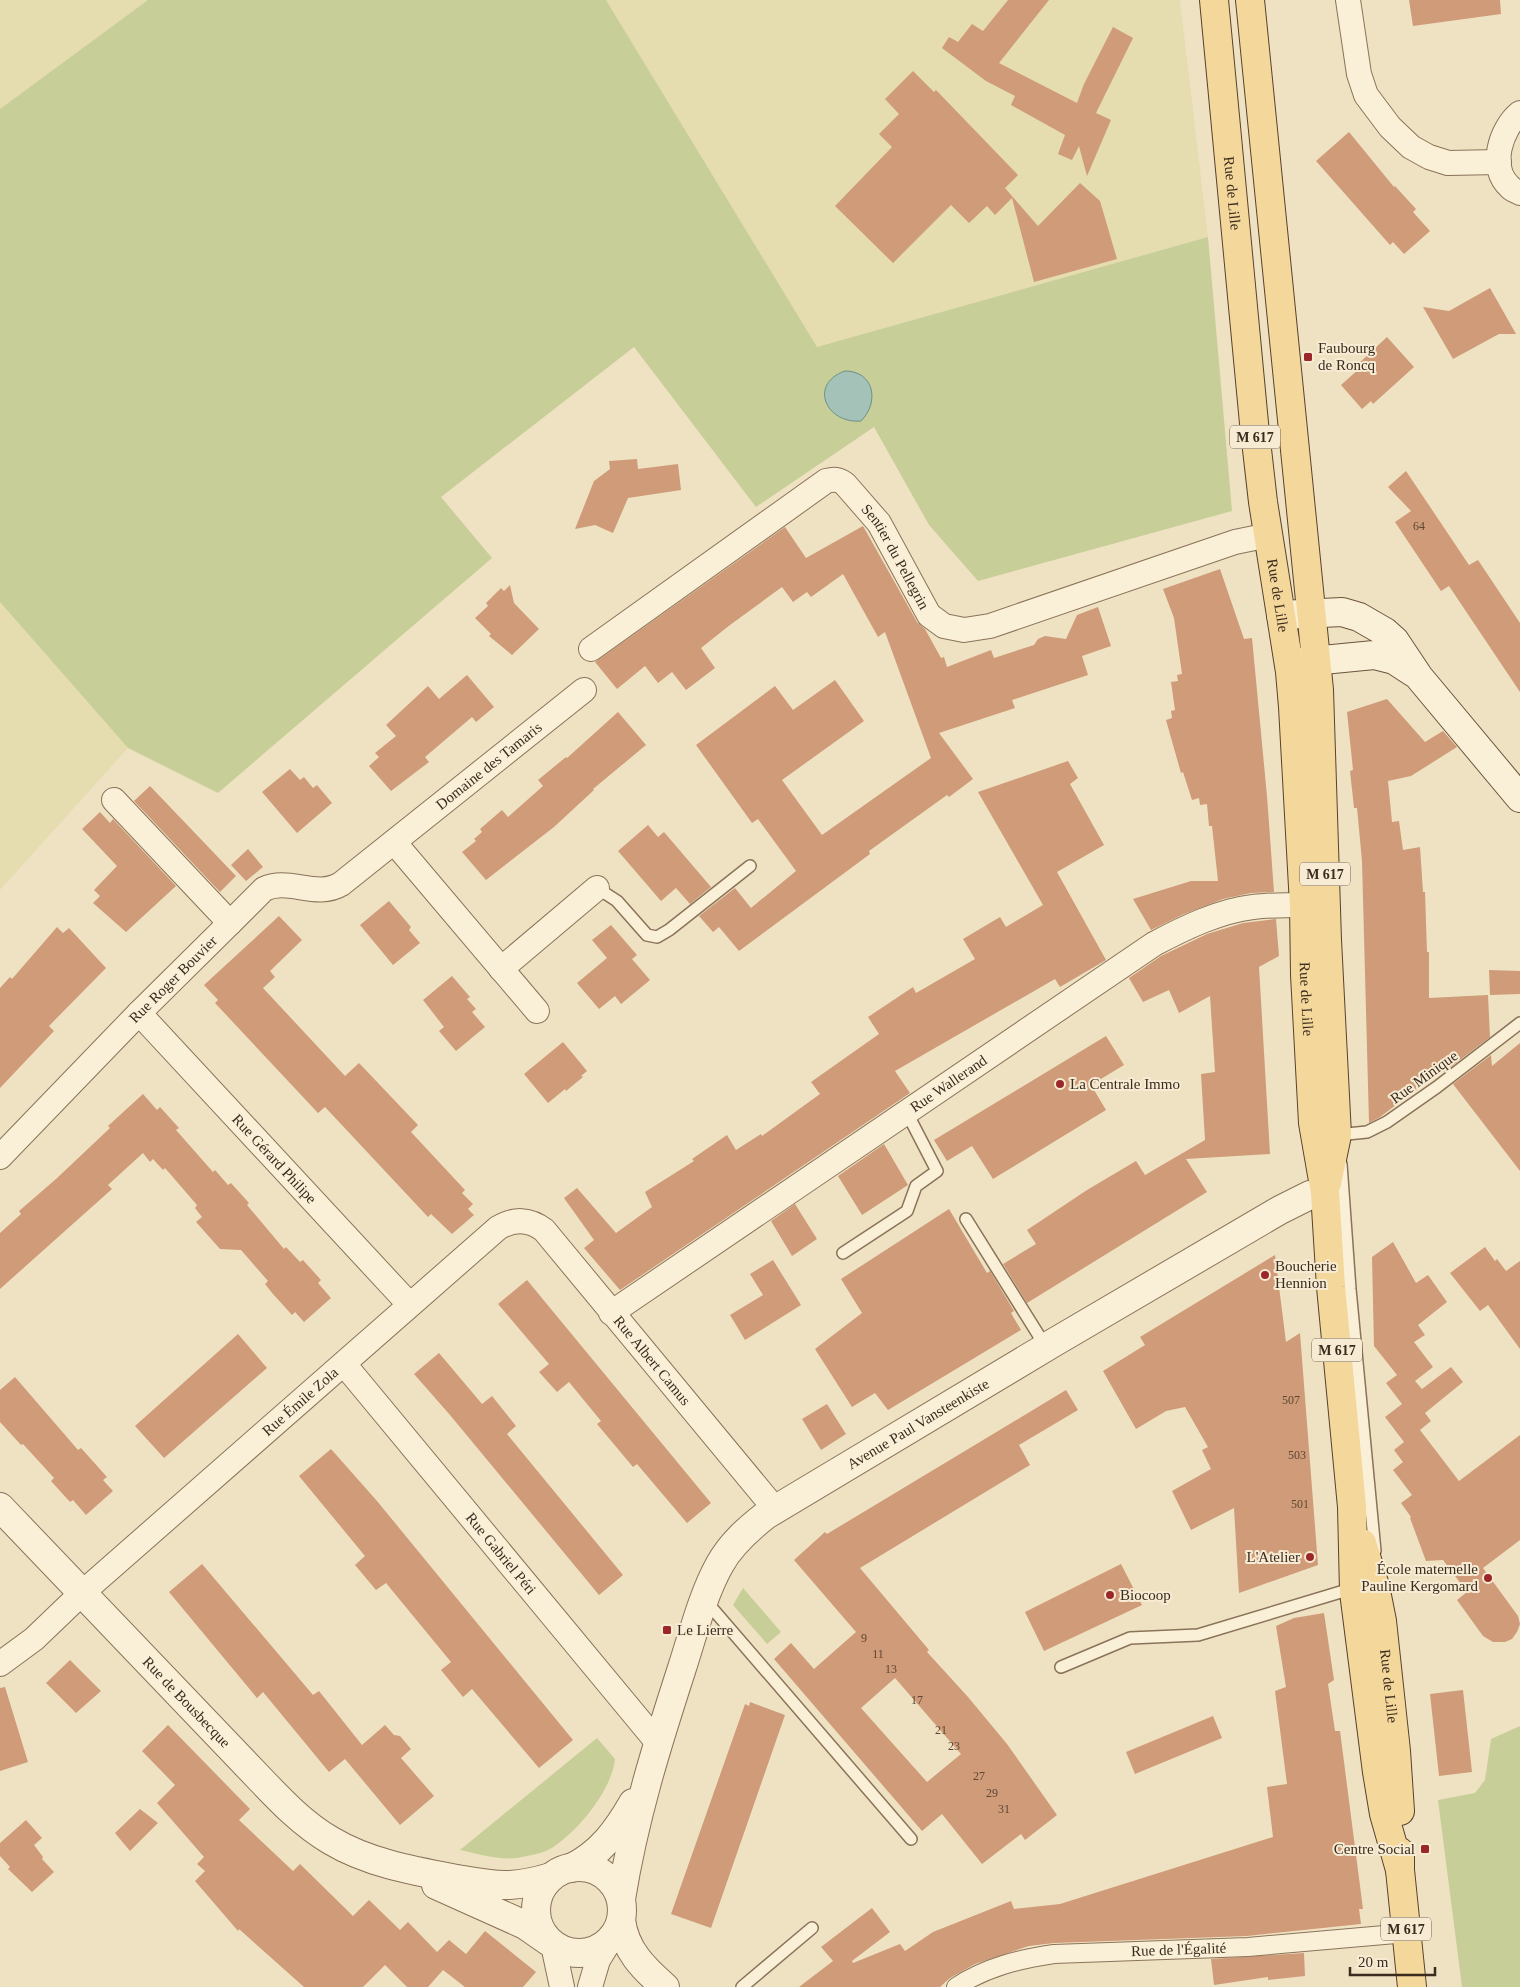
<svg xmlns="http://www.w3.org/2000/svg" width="1520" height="1987" font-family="'Times New Roman',serif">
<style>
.farmland{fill:#e5dcb0}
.green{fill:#c8ce97}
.water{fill:#a5c2b9;stroke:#6c9187}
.building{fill:#cf9b78;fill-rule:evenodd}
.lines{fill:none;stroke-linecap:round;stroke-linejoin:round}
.service-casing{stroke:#8a7359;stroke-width:14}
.pedestrian-casing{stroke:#8a7359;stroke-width:20}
.minor-casing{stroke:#8a7359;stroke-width:26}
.tertiary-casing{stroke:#8a7359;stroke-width:30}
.secondary-casing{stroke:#6c543c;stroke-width:30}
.primary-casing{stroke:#58412e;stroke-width:30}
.service{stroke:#faefd7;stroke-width:11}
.pedestrian{stroke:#faefd7;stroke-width:18}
.minor{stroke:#faefd7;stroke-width:24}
.tertiary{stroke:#faefd7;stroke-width:28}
.secondary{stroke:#faefd7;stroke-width:28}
.primary{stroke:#f4d79a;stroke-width:28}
.poi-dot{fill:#9b2729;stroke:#f7ecd3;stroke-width:2}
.labels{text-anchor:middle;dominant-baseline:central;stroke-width:4;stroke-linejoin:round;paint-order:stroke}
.number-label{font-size:12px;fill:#5f4734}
.shield{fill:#f7ecd3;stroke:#736554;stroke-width:1}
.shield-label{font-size:14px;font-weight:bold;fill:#3a2b1e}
.street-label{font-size:15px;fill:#3a2b1e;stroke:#f7ecd3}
.poi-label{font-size:15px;fill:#3a2b1e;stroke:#f7ecd3;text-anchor:start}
</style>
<rect width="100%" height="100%" fill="#efe2c3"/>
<path class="farmland" d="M 0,0 L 148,0 L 0,109 Z
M 606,0 L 1180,0 L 1208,237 L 817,347 Z
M 0,602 L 128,748 L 0,890 Z"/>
<path class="green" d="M 148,0 L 606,0 L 817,347 L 1208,237 L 1232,511 L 978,581 L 929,525 L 874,427 L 756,507 L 634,347 L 441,497 L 492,558 L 218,793 L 128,748 L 0,602 L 0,109 Z
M 743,1588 L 781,1632 L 767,1644 L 733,1605 Z
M 1520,1726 L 1520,1987 L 1462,1987 L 1438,1800 L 1475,1793 L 1485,1780 L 1491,1739 Z
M 597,1738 L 615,1759 C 612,1790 577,1833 550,1849 C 541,1854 526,1856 517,1858 C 498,1860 478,1854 460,1850 Z"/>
<path class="water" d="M 845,371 C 874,371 880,402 861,421 C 826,424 808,384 845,371 Z"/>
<path class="building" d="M 1008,0 L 1049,0 L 999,63 L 1077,103 L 1084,84 L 1113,27 L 1133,38 L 1096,113 L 1111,120 L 1087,176 L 1079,146 L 1072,160 L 1058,154 L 1065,135 L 1011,105 L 1015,96 L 986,81 L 942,48 L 949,37 L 958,42 L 972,24 L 983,31 Z
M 1409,0 L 1500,0 L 1501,14 L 1413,26 Z
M 913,71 L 934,92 L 936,90 L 1018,175 L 1005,188 L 1038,226 L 1080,183 L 1100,201 L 1117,259 L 1034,282 L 1012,198 L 995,215 L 987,206 L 969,223 L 951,205 L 893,263 L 835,206 L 892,147 L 879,134 L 899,114 L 885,99 Z
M 1349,132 L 1394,187 L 1395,186 L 1416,209 L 1413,212 L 1430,231 L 1404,254 L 1393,242 L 1390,245 L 1316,161 Z
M 1490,288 L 1516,334 L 1499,334 L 1453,359 L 1423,307 L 1449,311 Z
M 1387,337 L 1414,367 L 1373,404 L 1371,401 L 1362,409 L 1341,385 L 1360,368 L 1357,365 Z
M 637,459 L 638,469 L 678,464 L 681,490 L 628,498 L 613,533 L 595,525 L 575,529 L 594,481 L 610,469 L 609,461 Z
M 1406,471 L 1469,565 L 1478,560 L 1520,623 L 1520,692 L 1449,586 L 1441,591 L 1395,522 L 1411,511 L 1388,487 Z
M 863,526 L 917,622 L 925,629 L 941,658 L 944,657 L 947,667 L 991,650 L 994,658 L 1034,645 L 1038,639 L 1045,636 L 1066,639 L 1077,615 L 1098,607 L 1111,646 L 1082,656 L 1088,675 L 1012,700 L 1015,708 L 939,733 L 973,779 L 949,797 L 947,795 L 869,851 L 870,854 L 739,951 L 719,927 L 713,932 L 699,916 L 735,888 L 751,908 L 796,871 L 758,819 L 752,823 L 696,745 L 775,686 L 793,710 L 835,680 L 864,721 L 782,780 L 822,835 L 931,758 L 885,632 L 878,637 L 843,574 L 811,597 L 807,592 L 793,602 L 782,587 L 730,625 L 701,648 L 715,668 L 686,690 L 672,672 L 658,683 L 645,666 L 617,689 L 595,662 L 785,527 L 806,558 Z
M 1220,569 L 1244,639 L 1252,638 L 1267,796 L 1274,892 L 1251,893 L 1223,899 L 1184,914 L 1151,930 L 1133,899 L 1191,881 L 1218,881 L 1212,826 L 1209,826 L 1207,804 L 1200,805 L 1199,798 L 1192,800 L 1183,772 L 1181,773 L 1166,720 L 1172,718 L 1171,711 L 1175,710 L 1171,682 L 1178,681 L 1177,675 L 1182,674 L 1174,618 L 1163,589 Z
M 510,585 L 514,603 L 539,629 L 512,655 L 489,636 L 491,634 L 475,618 L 488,606 L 486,603 L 501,588 L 504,591 Z
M 467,675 L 494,707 L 476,722 L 472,717 L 425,757 L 429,762 L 391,791 L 369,766 L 379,757 L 375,753 L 396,736 L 386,725 L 428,686 L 439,699 Z
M 1387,699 L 1425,742 L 1443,731 L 1457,747 L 1411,776 L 1388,781 L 1392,822 L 1399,821 L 1403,850 L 1420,847 L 1423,892 L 1425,892 L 1427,952 L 1429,952 L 1429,998 L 1488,995 L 1490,1037 L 1444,1072 L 1442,1070 L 1380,1117 L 1369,1123 L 1362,861 L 1357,808 L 1354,808 L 1350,771 L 1353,770 L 1347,712 Z
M 618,712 L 646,745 L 593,789 L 594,790 L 554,827 L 486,880 L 462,852 L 476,841 L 474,839 L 482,832 L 480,829 L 502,810 L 508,817 L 543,786 L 538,780 L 566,757 L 567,758 Z
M 1068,761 L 1078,778 L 1070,784 L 1104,845 L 1057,872 L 1106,960 L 1060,987 L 1055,979 L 895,1071 L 910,1093 L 620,1290 L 584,1248 L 594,1240 L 564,1198 L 577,1188 L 616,1233 L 652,1207 L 645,1192 L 694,1161 L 692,1159 L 727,1135 L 736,1150 L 761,1134 L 762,1136 L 820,1094 L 811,1082 L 879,1034 L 868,1017 L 913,987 L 916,993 L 975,959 L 963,939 L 1000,917 L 1006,927 L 1043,905 L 978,792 Z
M 290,769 L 300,780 L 304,777 L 313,788 L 317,785 L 332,803 L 297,833 L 262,792 Z
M 150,786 L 236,876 L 220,892 L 134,801 Z
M 100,812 L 110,823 L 113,819 L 176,886 L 126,932 L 93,903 L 100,896 L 94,890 L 117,866 L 82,829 Z
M 648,825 L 658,837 L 664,832 L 711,887 L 690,904 L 676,888 L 661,901 L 618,851 Z
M 248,849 L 263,867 L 246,881 L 231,865 Z
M 389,901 L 411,927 L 409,930 L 420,943 L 393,965 L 360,925 Z
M 279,916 L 302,940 L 270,971 L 275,977 L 263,988 L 345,1076 L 359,1063 L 418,1125 L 411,1132 L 465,1190 L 462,1193 L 473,1204 L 468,1209 L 474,1215 L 452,1234 L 431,1214 L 428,1217 L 325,1107 L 318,1113 L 215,1003 L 218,1000 L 204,985 Z
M 1276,919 L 1279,956 L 1259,967 L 1270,1154 L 1186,1159 L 1207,1192 L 1027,1303 L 1003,1264 L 1036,1244 L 1027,1230 L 1087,1190 L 1136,1161 L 1145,1175 L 1205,1140 L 1201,1074 L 1215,1072 L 1210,996 L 1179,1013 L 1169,990 L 1143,1002 L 1129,978 L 1161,956 L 1207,934 L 1243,923 Z
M 611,925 L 637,955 L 632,959 L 650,980 L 621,1004 L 615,996 L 599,1009 L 577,983 L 607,958 L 592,940 Z
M 57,927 L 63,933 L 69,928 L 106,968 L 49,1026 L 54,1031 L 0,1088 L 0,988 L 10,977 L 12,979 Z
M 1489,970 L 1520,971 L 1520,994 L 1490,995 Z
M 452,976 L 470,997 L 467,999 L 476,1009 L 472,1012 L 485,1027 L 456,1051 L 439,1031 L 444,1027 L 423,1000 Z
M 1106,1036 L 1124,1065 L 1091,1085 L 1106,1110 L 993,1179 L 972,1146 L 947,1161 L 934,1140 Z
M 563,1042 L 587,1071 L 581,1076 L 583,1077 L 566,1091 L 565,1089 L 548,1103 L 524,1074 Z
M 1520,1043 L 1520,1171 L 1453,1084 L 1491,1055 L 1492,1066 Z
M 143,1094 L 157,1110 L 160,1107 L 179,1128 L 176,1130 L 213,1172 L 215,1170 L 228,1185 L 231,1183 L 249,1203 L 247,1205 L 284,1249 L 286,1247 L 300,1262 L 303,1260 L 321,1280 L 318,1283 L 331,1298 L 304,1322 L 295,1312 L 292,1315 L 273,1294 L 265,1284 L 268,1281 L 241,1250 L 220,1249 L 196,1222 L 202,1217 L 195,1208 L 197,1205 L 165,1168 L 163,1170 L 153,1159 L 150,1162 L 143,1153 L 108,1185 L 112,1189 L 0,1289 L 0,1233 L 21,1214 L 19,1211 L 56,1179 L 110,1128 L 108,1126 Z
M 884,1144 L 908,1185 L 862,1215 L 838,1176 Z
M 795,1204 L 817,1239 L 792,1256 L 771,1221 Z
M 949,1209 L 987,1273 L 990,1271 L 1014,1311 L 1011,1313 L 1021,1330 L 888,1410 L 875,1393 L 852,1407 L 815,1349 L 862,1313 L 841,1279 Z
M 1393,1242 L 1416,1283 L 1428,1275 L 1447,1302 L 1418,1325 L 1425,1335 L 1414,1342 L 1433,1367 L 1415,1381 L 1422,1389 L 1451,1367 L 1463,1382 L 1425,1413 L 1431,1421 L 1420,1430 L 1459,1481 L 1520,1435 L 1520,1540 L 1483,1568 L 1518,1616 L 1520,1624 L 1517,1632 L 1512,1639 L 1505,1642 L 1493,1642 L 1483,1636 L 1457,1600 L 1467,1592 L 1443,1560 L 1426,1561 L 1410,1518 L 1411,1517 L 1401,1503 L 1412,1495 L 1393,1470 L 1403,1462 L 1394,1450 L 1404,1442 L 1385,1417 L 1402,1404 L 1386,1383 L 1397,1375 L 1374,1346 L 1372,1257 Z
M 1485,1247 L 1495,1261 L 1497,1259 L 1506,1271 L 1520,1261 L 1520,1349 L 1488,1305 L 1480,1311 L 1450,1273 Z
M 1275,1255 L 1286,1342 L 1300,1333 L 1318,1565 L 1239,1593 L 1234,1508 L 1191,1530 L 1172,1491 L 1211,1469 L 1202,1450 L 1208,1447 L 1185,1407 L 1166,1411 L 1136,1429 L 1103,1371 L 1145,1345 L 1140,1337 Z
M 773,1260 L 801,1305 L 745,1340 L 730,1315 L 763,1295 L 750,1274 Z
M 527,1280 L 711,1503 L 687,1523 L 637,1464 L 633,1467 L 597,1424 L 601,1421 L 569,1382 L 557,1392 L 539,1372 L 549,1364 L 498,1304 Z
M 238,1334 L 267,1368 L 164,1458 L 135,1426 Z
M 439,1353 L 482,1404 L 492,1396 L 516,1426 L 507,1434 L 623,1575 L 599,1595 L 450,1415 L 414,1374 Z
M 15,1377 L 78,1450 L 81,1448 L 107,1477 L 103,1480 L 113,1491 L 86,1515 L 73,1500 L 70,1502 L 51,1481 L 54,1478 L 23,1444 L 21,1445 L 0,1422 L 0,1390 Z
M 1066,1390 L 1078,1410 L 1019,1445 L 1030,1465 L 860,1568 L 929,1650 L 927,1652 L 968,1697 L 1007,1744 L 1057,1815 L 1025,1840 L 1021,1834 L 982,1864 L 942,1814 L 922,1831 L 774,1659 L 791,1643 L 814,1669 L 856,1632 L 794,1560 L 825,1532 L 827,1534 ZM 895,1678 L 961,1754 L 927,1782 L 861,1708 Z
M 827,1404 L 846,1434 L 821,1450 L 802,1419 Z
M 331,1449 L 377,1501 L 573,1740 L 539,1768 L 472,1689 L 463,1697 L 441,1670 L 451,1662 L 386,1583 L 376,1590 L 355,1565 L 365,1556 L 299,1476 Z
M 202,1564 L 313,1695 L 319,1691 L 362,1745 L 385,1725 L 394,1735 L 400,1736 L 411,1749 L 401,1758 L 434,1796 L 400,1825 L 345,1759 L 329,1772 L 263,1692 L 257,1698 L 169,1592 Z
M 1121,1564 L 1142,1605 L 1044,1651 L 1025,1612 Z
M 1324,1613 L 1334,1680 L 1328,1684 L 1335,1731 L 1340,1731 L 1363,1909 L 1359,1909 L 1361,1924 L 1247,1936 L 1054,1943 L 1029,1946 L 975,1964 L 950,1978 L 940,1987 L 799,1987 L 833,1961 L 821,1947 L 872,1908 L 890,1932 L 852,1961 L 853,1963 L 900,1944 L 905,1951 L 933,1932 L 1011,1901 L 1014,1909 L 1060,1904 L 1273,1837 L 1267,1787 L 1287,1784 L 1275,1691 L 1286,1687 L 1276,1626 L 1294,1618 Z
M 70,1660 L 101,1691 L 76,1713 L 46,1683 Z
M 5,1687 L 28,1762 L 0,1771 L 0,1688 Z
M 1463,1690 L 1472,1772 L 1439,1776 L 1430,1694 Z
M 750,1702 L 785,1715 L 711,1928 L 671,1914 L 745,1704 L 749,1706 Z
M 1213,1716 L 1222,1738 L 1135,1774 L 1126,1752 Z
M 168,1725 L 250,1809 L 239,1820 L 293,1871 L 300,1864 L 353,1916 L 369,1900 L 400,1930 L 408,1922 L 437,1952 L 449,1940 L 466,1954 L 485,1931 L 536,1972 L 523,1987 L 465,1987 L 443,1970 L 428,1987 L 407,1987 L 385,1965 L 363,1987 L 304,1987 L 239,1929 L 238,1931 L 195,1881 L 205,1871 L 197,1864 L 204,1857 L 157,1803 L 175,1785 L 142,1751 Z
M 140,1809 L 158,1823 L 130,1851 L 115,1833 Z
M 26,1820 L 42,1838 L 34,1845 L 43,1857 L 42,1859 L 54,1872 L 32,1892 L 8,1869 L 10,1867 L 0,1856 L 0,1843 Z
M 1304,1953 L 1305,1976 L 1268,1980 L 1268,1977 L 1214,1985 L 1211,1959 Z"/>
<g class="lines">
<defs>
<path id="service" d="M 597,888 L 617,901 L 647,935 L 657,937 L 669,930 L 750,866
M 1337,1135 L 1367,1132 L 1387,1122 L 1437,1087 L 1520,1023
M 1341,1164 L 1350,1289 L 1375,1551
M 966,1219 L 1046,1347
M 843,1253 L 907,1211 L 916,1186 L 937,1171 L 906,1111
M 705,1600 L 911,1839
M 1061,1667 L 1130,1638 L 1198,1635 L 1354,1588
M 742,1987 L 812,1928"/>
<g id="pedestrian">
<path id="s1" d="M 956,1987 C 986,1967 1020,1959 1054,1954 L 1248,1947 L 1407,1933"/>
</g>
<g id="minor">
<path d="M 1348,0 L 1359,74 L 1366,95 L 1390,127 L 1411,147 L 1429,157 L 1448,163 L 1499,162"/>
<path d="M 1520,113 C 1501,128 1488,168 1510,187 C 1512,190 1517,191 1520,193"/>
<path id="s2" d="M 591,649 L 826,481 C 834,479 838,479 845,484 L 879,523 L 929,615 L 944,626 L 964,630 L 990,626 L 1235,542 L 1269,535"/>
<path d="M 394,842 L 537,1011"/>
<path id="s3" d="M 230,923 L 264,889 C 289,877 316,899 341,884 L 584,690"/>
<path d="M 501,969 L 597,888"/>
<path id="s4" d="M 139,1013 L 409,1304"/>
<path id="s5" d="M 0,1157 L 139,1013 L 230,923 L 114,800"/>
<path id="s6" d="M 611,1313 L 1154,944 C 1184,928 1219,911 1253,907 C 1270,905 1287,905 1304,905"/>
<path id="s7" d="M 344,1364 L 658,1743"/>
<path id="s8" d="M 0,1664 L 34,1639 L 82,1593 L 498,1228 C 514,1218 530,1219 544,1230 L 775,1509"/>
<path d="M 553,1945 L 562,1987"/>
<path d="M 590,1987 L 598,1960 L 611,1939"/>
</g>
<g id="tertiary">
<path id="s9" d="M 0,1507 L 261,1780 C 282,1802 303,1824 330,1840 C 368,1863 414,1871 457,1879 C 474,1882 493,1886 510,1885 C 525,1884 538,1881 551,1877"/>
<circle cx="579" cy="1910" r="43"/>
<path d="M 571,1868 C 600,1854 617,1831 633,1803"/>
<path d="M 436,1885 L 525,1925 L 548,1941"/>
<path id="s10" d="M 621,1899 C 634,1818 657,1745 682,1668 C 693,1634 703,1594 720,1564 C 731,1544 748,1529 766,1515 L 1053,1343 L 1280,1210 L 1310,1195 L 1325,1192"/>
<path d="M 621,1920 C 625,1950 643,1968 665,1987"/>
</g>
<path id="secondary" d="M 1281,615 L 1342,612 L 1359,617 L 1385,632 L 1395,641 L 1419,677 L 1520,798
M 1292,663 L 1374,655 L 1394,660 L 1414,673"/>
<g id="primary">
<path id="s11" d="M 1214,0 L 1254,423 L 1263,502 L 1290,672 L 1293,707 L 1304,905 L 1305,975 L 1313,1123 L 1325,1192 L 1331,1287 L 1352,1507 L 1354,1592 L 1377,1772 L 1384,1814 L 1400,1870"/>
<path d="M 1250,0 L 1319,690 L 1327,940 L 1337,1135 L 1327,1183"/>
<path id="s12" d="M 1362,1543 L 1375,1586 L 1382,1621 L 1396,1751 L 1400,1811"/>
<path d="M 1400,1852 L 1400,1870 L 1412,1987"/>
</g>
</defs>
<use href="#service" class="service-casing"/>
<use href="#pedestrian" class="pedestrian-casing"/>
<use href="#minor" class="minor-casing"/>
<use href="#tertiary" class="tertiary-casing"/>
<use href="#secondary" class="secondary-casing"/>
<use href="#primary" class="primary-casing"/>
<use href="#service" class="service"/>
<use href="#pedestrian" class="pedestrian"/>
<use href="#minor" class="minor"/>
<use href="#tertiary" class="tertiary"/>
<use href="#secondary" class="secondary"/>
<use href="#primary" class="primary"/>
</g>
<g class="poi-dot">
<rect x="1303" y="352" width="10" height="10" rx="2.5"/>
<circle cx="1060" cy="1084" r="5"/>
<circle cx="1265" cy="1275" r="5"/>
<circle cx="1310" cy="1557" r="5"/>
<circle cx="1488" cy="1578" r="5"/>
<circle cx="1110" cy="1595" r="5"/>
<rect x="662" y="1625" width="10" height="10" rx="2.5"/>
<rect x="1420" y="1844" width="10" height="10" rx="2.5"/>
</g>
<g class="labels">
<g class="number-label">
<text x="1419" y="526">64</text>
<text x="1291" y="1400">507</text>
<text x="1297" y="1455">503</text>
<text x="1300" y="1504">501</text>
<text x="864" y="1638">9</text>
<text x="878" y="1654">11</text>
<text x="891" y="1669">13</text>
<text x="917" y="1700">17</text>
<text x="941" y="1730">21</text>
<text x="954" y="1746">23</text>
<text x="979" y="1776">27</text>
<text x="992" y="1793">29</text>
<text x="1004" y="1809">31</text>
</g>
<g class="shield">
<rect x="1230" y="425.5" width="50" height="23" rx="4"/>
<rect x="1300" y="862.5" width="50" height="23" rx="4"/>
<rect x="1312" y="1338.5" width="50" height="23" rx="4"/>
<rect x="1381" y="1917.5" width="50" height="23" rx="4"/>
</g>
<g class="shield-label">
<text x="1255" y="437">M 617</text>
<text x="1325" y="874">M 617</text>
<text x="1337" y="1350">M 617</text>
<text x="1406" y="1929">M 617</text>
</g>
<g class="street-label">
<text stroke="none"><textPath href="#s11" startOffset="194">Rue de Lille</textPath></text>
<text stroke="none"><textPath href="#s2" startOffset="398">Sentier du Pellegrin</textPath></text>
<text stroke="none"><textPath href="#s11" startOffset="599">Rue de Lille</textPath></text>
<text stroke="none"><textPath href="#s3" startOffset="316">Domaine des Tamaris</textPath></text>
<text stroke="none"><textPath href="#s5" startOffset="248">Rue Roger Bouvier</textPath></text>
<text stroke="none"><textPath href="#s11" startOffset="1004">Rue de Lille</textPath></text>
<text transform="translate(1424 1077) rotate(-36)">Rue Minique</text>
<text stroke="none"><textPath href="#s6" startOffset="408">Rue Wallerand</textPath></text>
<text stroke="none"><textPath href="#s4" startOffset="199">Rue Gérard Philipe</textPath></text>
<text stroke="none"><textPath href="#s8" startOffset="881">Rue Albert Camus</textPath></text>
<text stroke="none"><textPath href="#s8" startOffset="399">Rue Émile Zola</textPath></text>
<text stroke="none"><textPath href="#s10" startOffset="595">Avenue Paul Vansteenkiste</textPath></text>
<text stroke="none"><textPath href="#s7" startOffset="246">Rue Gabriel Péri</textPath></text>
<text stroke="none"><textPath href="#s12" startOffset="146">Rue de Lille</textPath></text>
<text stroke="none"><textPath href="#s9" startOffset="270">Rue de Bousbecque</textPath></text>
<text stroke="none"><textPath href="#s1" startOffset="229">Rue de l'Égalité</textPath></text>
</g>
<g class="poi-label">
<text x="1318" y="348">Faubourg<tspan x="1318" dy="17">de Roncq</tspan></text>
<text x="1070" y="1084">La Centrale Immo</text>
<text x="1275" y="1266">Boucherie<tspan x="1275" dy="17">Hennion</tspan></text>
<text x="1300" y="1557" text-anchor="end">L'Atelier</text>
<text x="1478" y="1569" text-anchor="end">École maternelle<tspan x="1478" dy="17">Pauline Kergomard</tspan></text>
<text x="1120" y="1595">Biocoop</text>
<text x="677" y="1630">Le Lierre</text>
<text x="1415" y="1849" text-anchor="end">Centre Social</text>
</g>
</g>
<path d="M1350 1967v8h85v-8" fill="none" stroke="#3a2b1e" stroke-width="2.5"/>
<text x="1358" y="1967" font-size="15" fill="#3a2b1e" stroke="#f7ecd3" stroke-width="4" paint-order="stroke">20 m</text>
</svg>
